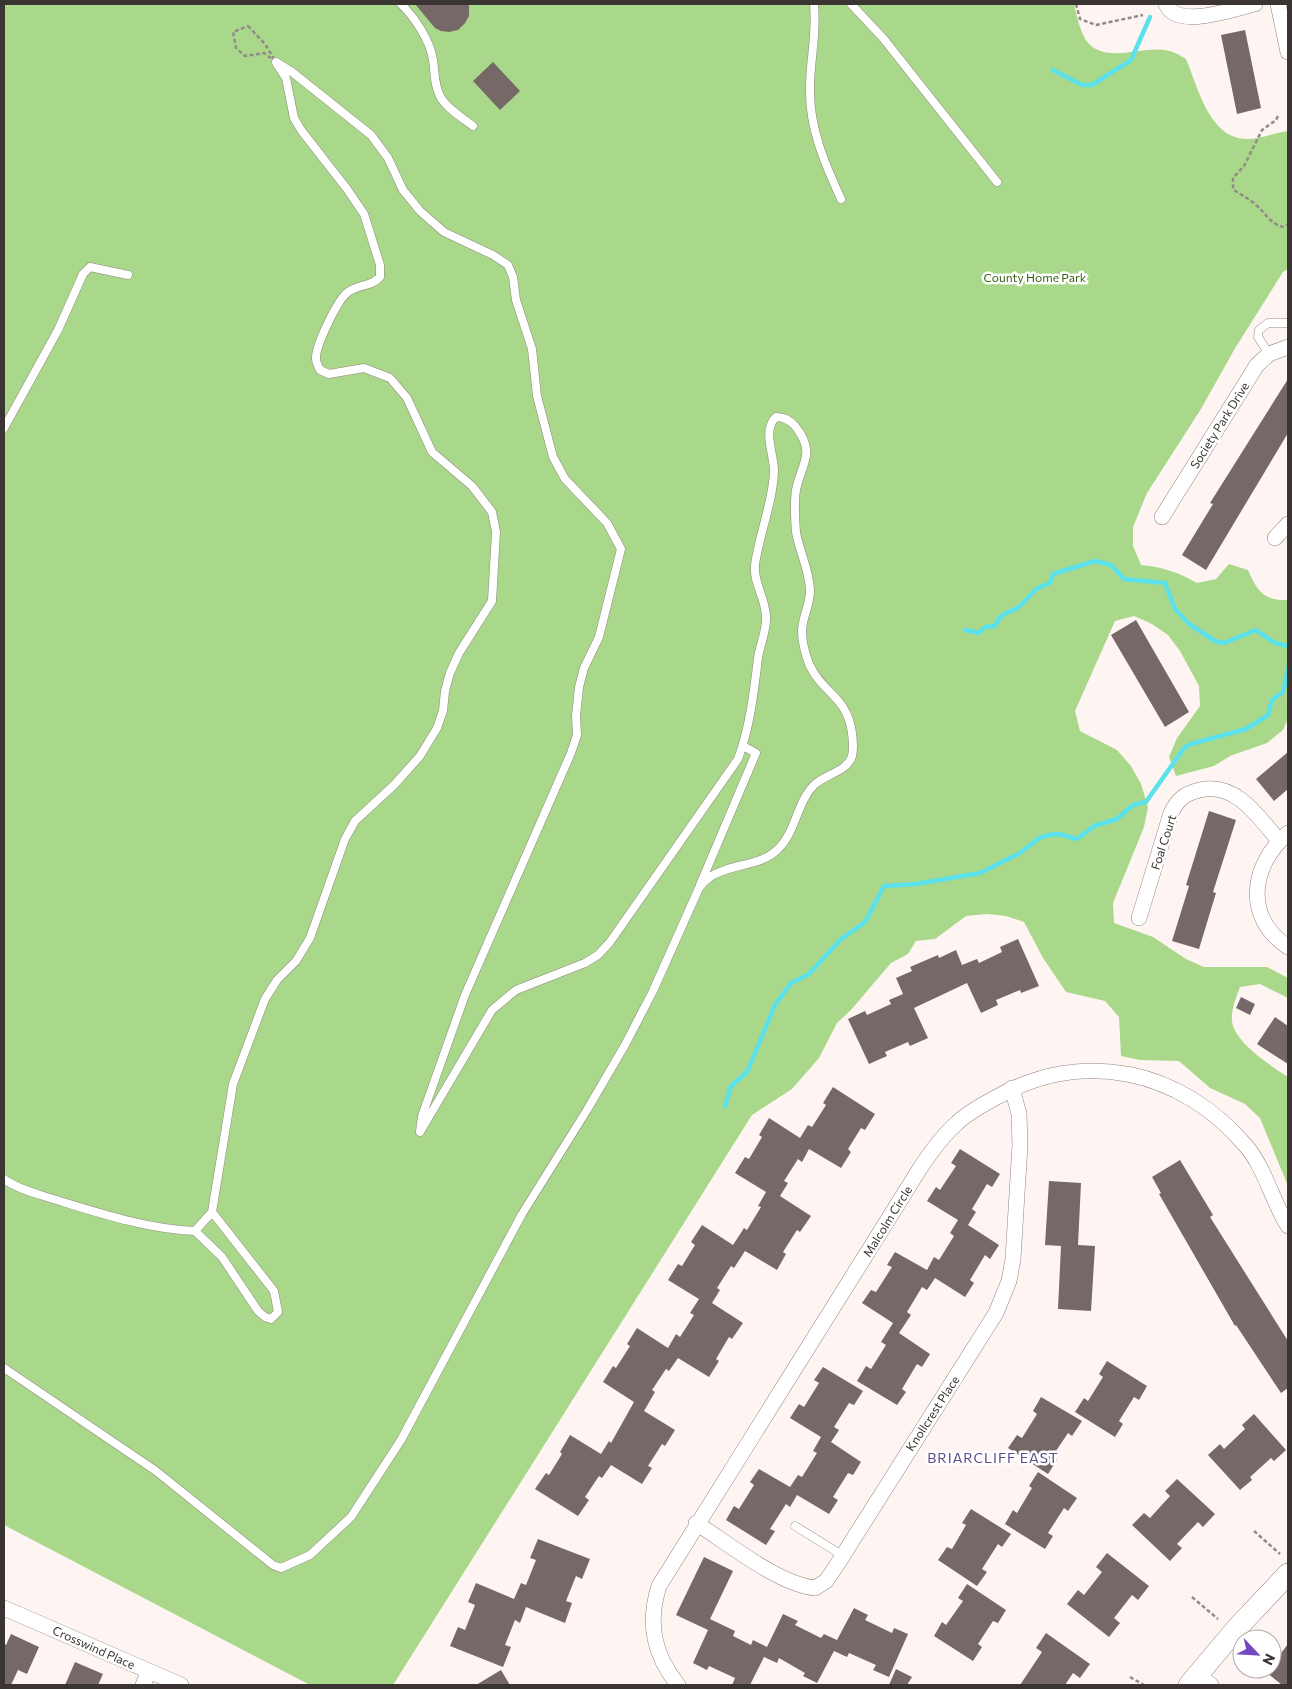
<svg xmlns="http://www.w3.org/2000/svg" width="1292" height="1689" font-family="Commissioner,sans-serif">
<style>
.green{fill:#a9d88b}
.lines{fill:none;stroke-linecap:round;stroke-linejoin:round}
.stream{stroke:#5be1eb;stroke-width:4.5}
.building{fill:#766866}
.lane-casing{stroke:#928580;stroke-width:9}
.street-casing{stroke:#928580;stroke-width:16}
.secondary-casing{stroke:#928580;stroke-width:22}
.path{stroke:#928b88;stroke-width:2.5;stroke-dasharray:4 2.5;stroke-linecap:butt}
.lane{stroke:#fff;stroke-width:8}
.street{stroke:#fff;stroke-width:15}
.secondary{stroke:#fff;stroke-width:21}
.labels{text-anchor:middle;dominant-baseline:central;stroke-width:5;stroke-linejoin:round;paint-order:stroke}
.park-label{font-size:12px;fill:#376212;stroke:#fff}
.street-label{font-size:12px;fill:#3a3432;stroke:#fff}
.neighbourhood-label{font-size:14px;letter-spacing:1px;fill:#5e4b89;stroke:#fff}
</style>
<rect width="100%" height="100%" fill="#fef5f2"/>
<path class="green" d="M 4,4 L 1074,4 C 1077,16 1080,34 1089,44 C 1110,64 1144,44 1169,51 C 1175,52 1181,56 1186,59 C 1197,85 1207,130 1238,138 C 1254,142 1272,133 1288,131 L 1288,269 L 1283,272 L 1234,350 L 1201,409 L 1147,493 L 1133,527 L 1133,546 L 1141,565 C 1162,567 1178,572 1197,583 L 1216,579 L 1229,564 L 1248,570 C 1257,591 1264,601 1288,600 L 1288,719 L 1283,730 L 1267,743 L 1230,756 L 1214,766 L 1176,776 L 1169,757 L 1177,738 L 1200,706 L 1199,686 L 1180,651 L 1168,635 L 1152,624 L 1134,616 L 1115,621 L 1075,711 L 1080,731 L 1117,750 L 1131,766 L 1141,784 L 1148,807 L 1144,827 L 1113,903 L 1114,923 L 1153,937 L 1186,959 L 1204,967 L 1267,967 L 1288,978 L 1288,998 L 1260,984 L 1240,987 C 1236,998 1229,1014 1233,1026 C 1241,1047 1270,1065 1288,1077 L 1288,1186 L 1260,1118 L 1245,1104 L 1210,1088 L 1179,1061 L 1140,1060 L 1121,1056 L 1119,1017 L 1105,1001 L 1066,992 L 1043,958 L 1024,922 L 1006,916 L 987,914 L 966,916 L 935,939 L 916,941 L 908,954 L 891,963 L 851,1010 L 837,1023 L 819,1058 L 792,1089 L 752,1115 L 393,1685 L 310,1685 L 4,1525 Z"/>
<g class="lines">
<path class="stream" d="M 1053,70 L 1082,85 L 1092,85 L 1131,60 L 1150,17
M 965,630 L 979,633 L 985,627 L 995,626 C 1004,607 1010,616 1022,604 C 1035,591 1031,590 1050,583 L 1053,574 L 1095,561 L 1111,565 L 1124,579 L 1165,583 L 1175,609 L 1189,624 L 1215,641 L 1224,643 L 1256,630 L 1275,643 L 1288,646
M 725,1106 L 731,1086 L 747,1072 L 775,1005 L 791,983 L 809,974 L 840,940 L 865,922 L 884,886 L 916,884 L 980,873 L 1020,853 L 1039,838 L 1049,835 L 1059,834 L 1077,839 L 1094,826 L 1117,819 L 1133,805 L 1146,802 L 1184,748 L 1191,744 L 1246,729 L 1268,715 L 1272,700 L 1283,692 L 1288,669"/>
</g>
<path class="building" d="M 415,4 L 469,4 L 469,16 L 465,23 L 458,30 L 449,32 L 441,31 L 435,28 Z
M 1245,30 L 1261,108 L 1237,114 L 1221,35 Z
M 493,62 L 520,91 L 500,110 L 473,81 Z
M 1288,379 L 1288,433 L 1206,570 L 1182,555 L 1213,504 L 1210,503 Z
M 1136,620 L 1189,712 L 1165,727 L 1111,635 Z
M 1288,752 L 1288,789 L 1274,801 L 1256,779 Z
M 1209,811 L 1236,820 L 1213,892 L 1216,893 L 1199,949 L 1172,941 L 1189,886 L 1186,885 Z
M 1018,939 L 1039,986 L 1021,993 L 1020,990 L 996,1000 L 998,1005 L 981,1013 L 967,983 L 914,1008 L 928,1038 L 910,1046 L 908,1042 L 885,1052 L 887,1056 L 869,1064 L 848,1019 L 865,1011 L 867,1015 L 891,1004 L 889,1000 L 903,994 L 896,978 L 912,971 L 910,967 L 938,955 L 939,958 L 956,950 L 962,965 L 977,959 L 979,963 L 1002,952 L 1000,947 Z
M 1241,997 L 1255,1004 L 1250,1015 L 1236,1008 Z
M 1275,1017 L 1288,1026 L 1288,1064 L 1257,1044 Z
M 833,1087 L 875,1114 L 865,1130 L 861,1128 L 848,1149 L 851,1152 L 841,1168 L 809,1149 L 802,1162 L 798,1159 L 784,1181 L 788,1183 L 780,1196 L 811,1216 L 800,1232 L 797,1230 L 783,1252 L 786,1254 L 777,1270 L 745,1251 L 734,1268 L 731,1266 L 717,1288 L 720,1290 L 712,1303 L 743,1323 L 732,1339 L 729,1337 L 716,1359 L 719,1361 L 709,1377 L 678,1358 L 669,1371 L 666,1369 L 652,1390 L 655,1392 L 644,1411 L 675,1430 L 665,1446 L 662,1444 L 648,1466 L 652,1468 L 642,1484 L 611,1465 L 602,1478 L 599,1476 L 585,1497 L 589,1500 L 578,1516 L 535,1489 L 546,1473 L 549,1475 L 562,1454 L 560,1452 L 570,1435 L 601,1454 L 609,1441 L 611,1443 L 634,1402 L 603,1382 L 613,1366 L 616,1368 L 630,1346 L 627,1344 L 637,1328 L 668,1348 L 676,1334 L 680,1337 L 694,1315 L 690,1313 L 699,1299 L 668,1280 L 678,1264 L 682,1266 L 695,1245 L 691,1242 L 702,1225 L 733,1245 L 744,1228 L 747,1230 L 761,1207 L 758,1206 L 766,1192 L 735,1173 L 745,1157 L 749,1159 L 762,1137 L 759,1135 L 769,1118 L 800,1138 L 808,1125 L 812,1127 L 826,1105 L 823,1103 Z
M 960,1149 L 1000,1174 L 992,1187 L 987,1184 L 972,1209 L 976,1212 L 968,1225 L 999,1245 L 990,1259 L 985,1255 L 970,1280 L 974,1283 L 965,1297 L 935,1278 L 927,1290 L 922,1287 L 907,1312 L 911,1315 L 899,1333 L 930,1354 L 922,1367 L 917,1364 L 902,1389 L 906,1392 L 897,1405 L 857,1381 L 866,1366 L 871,1369 L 886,1345 L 881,1342 L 893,1323 L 862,1303 L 871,1290 L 876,1292 L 892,1267 L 887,1265 L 895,1252 L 927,1270 L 934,1257 L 939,1260 L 954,1236 L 950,1233 L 958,1220 L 927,1201 L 936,1187 L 940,1190 L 956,1166 L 951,1163 Z
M 1180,1160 L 1213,1215 L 1210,1217 L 1288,1341 L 1288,1388 L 1281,1393 L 1236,1325 L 1235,1326 L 1159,1194 L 1161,1193 L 1152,1177 Z
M 1049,1181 L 1081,1183 L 1078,1245 L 1095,1246 L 1091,1311 L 1058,1309 L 1061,1246 L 1045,1245 Z
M 1107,1361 L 1147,1386 L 1139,1400 L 1134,1397 L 1119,1421 L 1123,1424 L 1115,1437 L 1075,1412 L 1084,1398 L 1088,1401 L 1103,1377 L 1099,1374 Z
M 823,1367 L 863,1391 L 854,1405 L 849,1403 L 834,1427 L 839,1430 L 831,1442 L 861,1462 L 853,1475 L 848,1473 L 833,1497 L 838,1500 L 829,1514 L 797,1495 L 790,1507 L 786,1504 L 770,1529 L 775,1531 L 766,1545 L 726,1520 L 734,1506 L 739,1509 L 754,1485 L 750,1482 L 759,1469 L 790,1487 L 798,1475 L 802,1477 L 817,1453 L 813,1451 L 821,1437 L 790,1418 L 799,1404 L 804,1407 L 819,1383 L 814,1380 Z
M 1041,1397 L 1082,1421 L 1072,1436 L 1068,1433 L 1052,1457 L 1057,1460 L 1048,1474 L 1008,1448 L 1017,1435 L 1022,1438 L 1037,1414 L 1033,1411 Z
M 1254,1414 L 1286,1450 L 1274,1461 L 1271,1458 L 1250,1477 L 1252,1480 L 1240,1490 L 1208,1455 L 1220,1444 L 1224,1449 L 1245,1429 L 1242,1425 Z
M 1038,1472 L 1077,1498 L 1068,1511 L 1064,1508 L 1048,1533 L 1053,1536 L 1045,1549 L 1005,1524 L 1013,1510 L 1017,1513 L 1032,1488 L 1029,1486 Z
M 1177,1479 L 1215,1514 L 1203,1527 L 1198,1522 L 1177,1544 L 1182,1548 L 1170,1561 L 1132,1525 L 1144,1513 L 1150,1518 L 1170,1496 L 1165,1491 Z
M 971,1509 L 1011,1534 L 1002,1547 L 998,1544 L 982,1569 L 987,1572 L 977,1586 L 938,1560 L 947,1547 L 952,1549 L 966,1525 L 962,1523 Z
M 538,1539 L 590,1559 L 582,1579 L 576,1576 L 566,1601 L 572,1603 L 565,1623 L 526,1607 L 520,1623 L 515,1620 L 505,1645 L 511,1647 L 503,1667 L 450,1646 L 458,1627 L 465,1630 L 475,1605 L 468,1602 L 476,1583 L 514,1599 L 521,1583 L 526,1585 L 536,1560 L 530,1558 Z
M 1107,1553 L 1149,1586 L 1138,1600 L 1132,1595 L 1114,1618 L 1120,1623 L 1109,1637 L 1067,1604 L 1078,1590 L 1084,1595 L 1102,1572 L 1096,1567 Z
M 704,1557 L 733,1571 L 710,1619 L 735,1631 L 733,1636 L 751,1645 L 753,1640 L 767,1647 L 783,1614 L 798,1621 L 795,1625 L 821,1638 L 824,1634 L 837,1640 L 854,1608 L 868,1615 L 865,1620 L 892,1633 L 894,1628 L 908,1634 L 889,1677 L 873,1670 L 876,1665 L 849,1653 L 847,1657 L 834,1651 L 817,1683 L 803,1676 L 805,1673 L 779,1658 L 777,1663 L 764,1657 L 750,1685 L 732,1685 L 735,1678 L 709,1666 L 707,1670 L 693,1663 L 708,1630 L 676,1615 Z
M 967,1584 L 1006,1610 L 998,1623 L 993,1621 L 978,1644 L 982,1647 L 973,1661 L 934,1636 L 942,1622 L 946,1625 L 963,1601 L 958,1598 Z
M 1046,1633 L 1090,1664 L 1080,1678 L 1073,1673 L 1065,1685 L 1020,1685 L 1042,1652 L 1036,1648 Z
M 11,1634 L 39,1647 L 27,1674 L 18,1670 L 11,1685 L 4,1685 L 4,1643 L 6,1645 Z
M 1288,1644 L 1288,1685 L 1282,1685 L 1266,1672 L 1272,1669 L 1272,1665 Z
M 75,1662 L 103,1674 L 98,1685 L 65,1685 Z
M 896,1669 L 912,1677 L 907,1685 L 889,1685 Z
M 501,1670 L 510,1685 L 476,1685 Z"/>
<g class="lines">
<defs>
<path id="lane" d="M 401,4 C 415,18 430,40 433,60 C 435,73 434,86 441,98 C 448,109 462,118 473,126
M 814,4 C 817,36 810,58 810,88 C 809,128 825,164 841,199
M 851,4 L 883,38 L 997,182
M 1269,354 L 1258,337 L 1259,330 L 1268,323 L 1287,323
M 4,428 L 58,330 L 83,274 L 90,267 L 128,275
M 700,885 L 756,753 L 743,746
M 4,1179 C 17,1189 38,1194 53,1199 C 99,1213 147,1229 195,1231 L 212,1212 L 233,1084 L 265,999 L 277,980 L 296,961 L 310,938 L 345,839 L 355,821 L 394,785 L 420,756 L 437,728 L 443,711 L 445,691 L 450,673 L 459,653 L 492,601 L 496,532 L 492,512 L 472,486 L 432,452 L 407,398 L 390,378 L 364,368 L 329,374 L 320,370 C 318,366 316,362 316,359 C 315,346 338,299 348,292 C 359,284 371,287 380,277 L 380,265 L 364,214 L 347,189 L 301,130 L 294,118 L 286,78 L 277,64
M 195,1231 L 222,1257 L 258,1311 L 265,1317 L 271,1319 L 278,1312 L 274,1291 L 212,1212
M 4,1368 L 156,1471 L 273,1565 L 281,1568 L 310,1555 L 351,1517 L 401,1440 L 522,1214 L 587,1110 L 625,1045 L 653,991 L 699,888 C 702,884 706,880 710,877 C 730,863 762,867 779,848 C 796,831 797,802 814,785 C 825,774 847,772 852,756 C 854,748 853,741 852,733 C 847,696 822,693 809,664 C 805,653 800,635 803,623 C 805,612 810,602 810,591 C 810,571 799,551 796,532 C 795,519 794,503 796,490 C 801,464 817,453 795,426 C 790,420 785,417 776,417 C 762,430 774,454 774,471 C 773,503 759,534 755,565 C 753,583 766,599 766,617 C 767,630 760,644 758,658 C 754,691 750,727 738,759 L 610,942 L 598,955 L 585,963 L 516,990 L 492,1010 L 420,1132 L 422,1116 L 465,995 L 571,753 L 577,735 L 576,716 L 579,687 L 584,668 L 599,637 L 621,549 L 607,523 L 565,479 L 553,457 L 537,396 L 532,349 L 516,300 L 513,277 L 508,265 L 493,255 L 444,232 L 420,211 L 403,190 L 388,158 L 371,135 L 292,72 L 276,62
M 795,1526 L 842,1555"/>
<path id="street" d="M 1166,4 C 1177,30 1233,9 1255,4
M 1278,4 L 1288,52
M 1162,517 L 1257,365 L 1269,354 L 1288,347
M 1275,538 L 1288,524
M 1288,833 C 1251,865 1243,917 1288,947
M 1139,918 L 1171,813 C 1178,799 1184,794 1200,790 C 1236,782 1258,816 1279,841
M 696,1523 C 729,1544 778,1584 815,1588 L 826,1581 L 835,1568 L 996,1313 L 1009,1281 L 1013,1259 L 1020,1145 L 1019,1114 L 1012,1088
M 4,1608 L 181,1685
M 1197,1674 L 1211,1685
M 143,1685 L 149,1671
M 678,1685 C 654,1655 647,1624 659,1586 L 919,1170 C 930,1153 941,1137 957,1123 C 967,1113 982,1105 995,1098 C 1082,1048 1181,1069 1246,1146 C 1265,1168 1272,1201 1288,1226"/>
<path id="secondary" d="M 1189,1685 L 1237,1628 L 1288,1574"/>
</defs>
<use href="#lane" class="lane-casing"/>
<use href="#street" class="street-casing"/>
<use href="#secondary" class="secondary-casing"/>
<path class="path" d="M 1076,4 L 1080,19 L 1096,25 L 1143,15
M 248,26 L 265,44 L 276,62 L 264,53 L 245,56 L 236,48 L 233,32 Z
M 1278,116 L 1276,120 L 1262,130 L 1244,166 L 1233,178 L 1233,189 C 1240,195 1249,198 1256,205 C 1266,213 1269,223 1283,227 L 1288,224
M 1254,1531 L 1280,1554
M 1192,1597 L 1218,1619
M 1130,1677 L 1144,1685"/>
<use href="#lane" class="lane"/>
<use href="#street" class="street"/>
<use href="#secondary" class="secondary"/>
</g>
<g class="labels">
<g class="park-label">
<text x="1035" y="277">County Home Park</text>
</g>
<g class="street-label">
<text transform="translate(1219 425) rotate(-58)">Society Park Drive</text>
<text transform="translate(1163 842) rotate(-72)">Foal Court</text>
<text transform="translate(887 1221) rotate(-58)">Malcolm Circle</text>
<text transform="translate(932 1413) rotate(-57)">Knollcrest Place</text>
<text transform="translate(94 1647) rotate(24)">Crosswind Place</text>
</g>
<g class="neighbourhood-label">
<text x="993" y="1457">BRIARCLIFF EAST</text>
</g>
</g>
<rect width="1292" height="1689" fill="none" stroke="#3a3432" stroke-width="10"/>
<g transform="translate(1257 1654) rotate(115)"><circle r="24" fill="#ffffff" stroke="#b0aead"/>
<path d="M0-4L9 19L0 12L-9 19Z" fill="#7448c0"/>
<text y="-8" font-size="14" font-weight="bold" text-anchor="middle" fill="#3a3432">N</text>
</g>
</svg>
